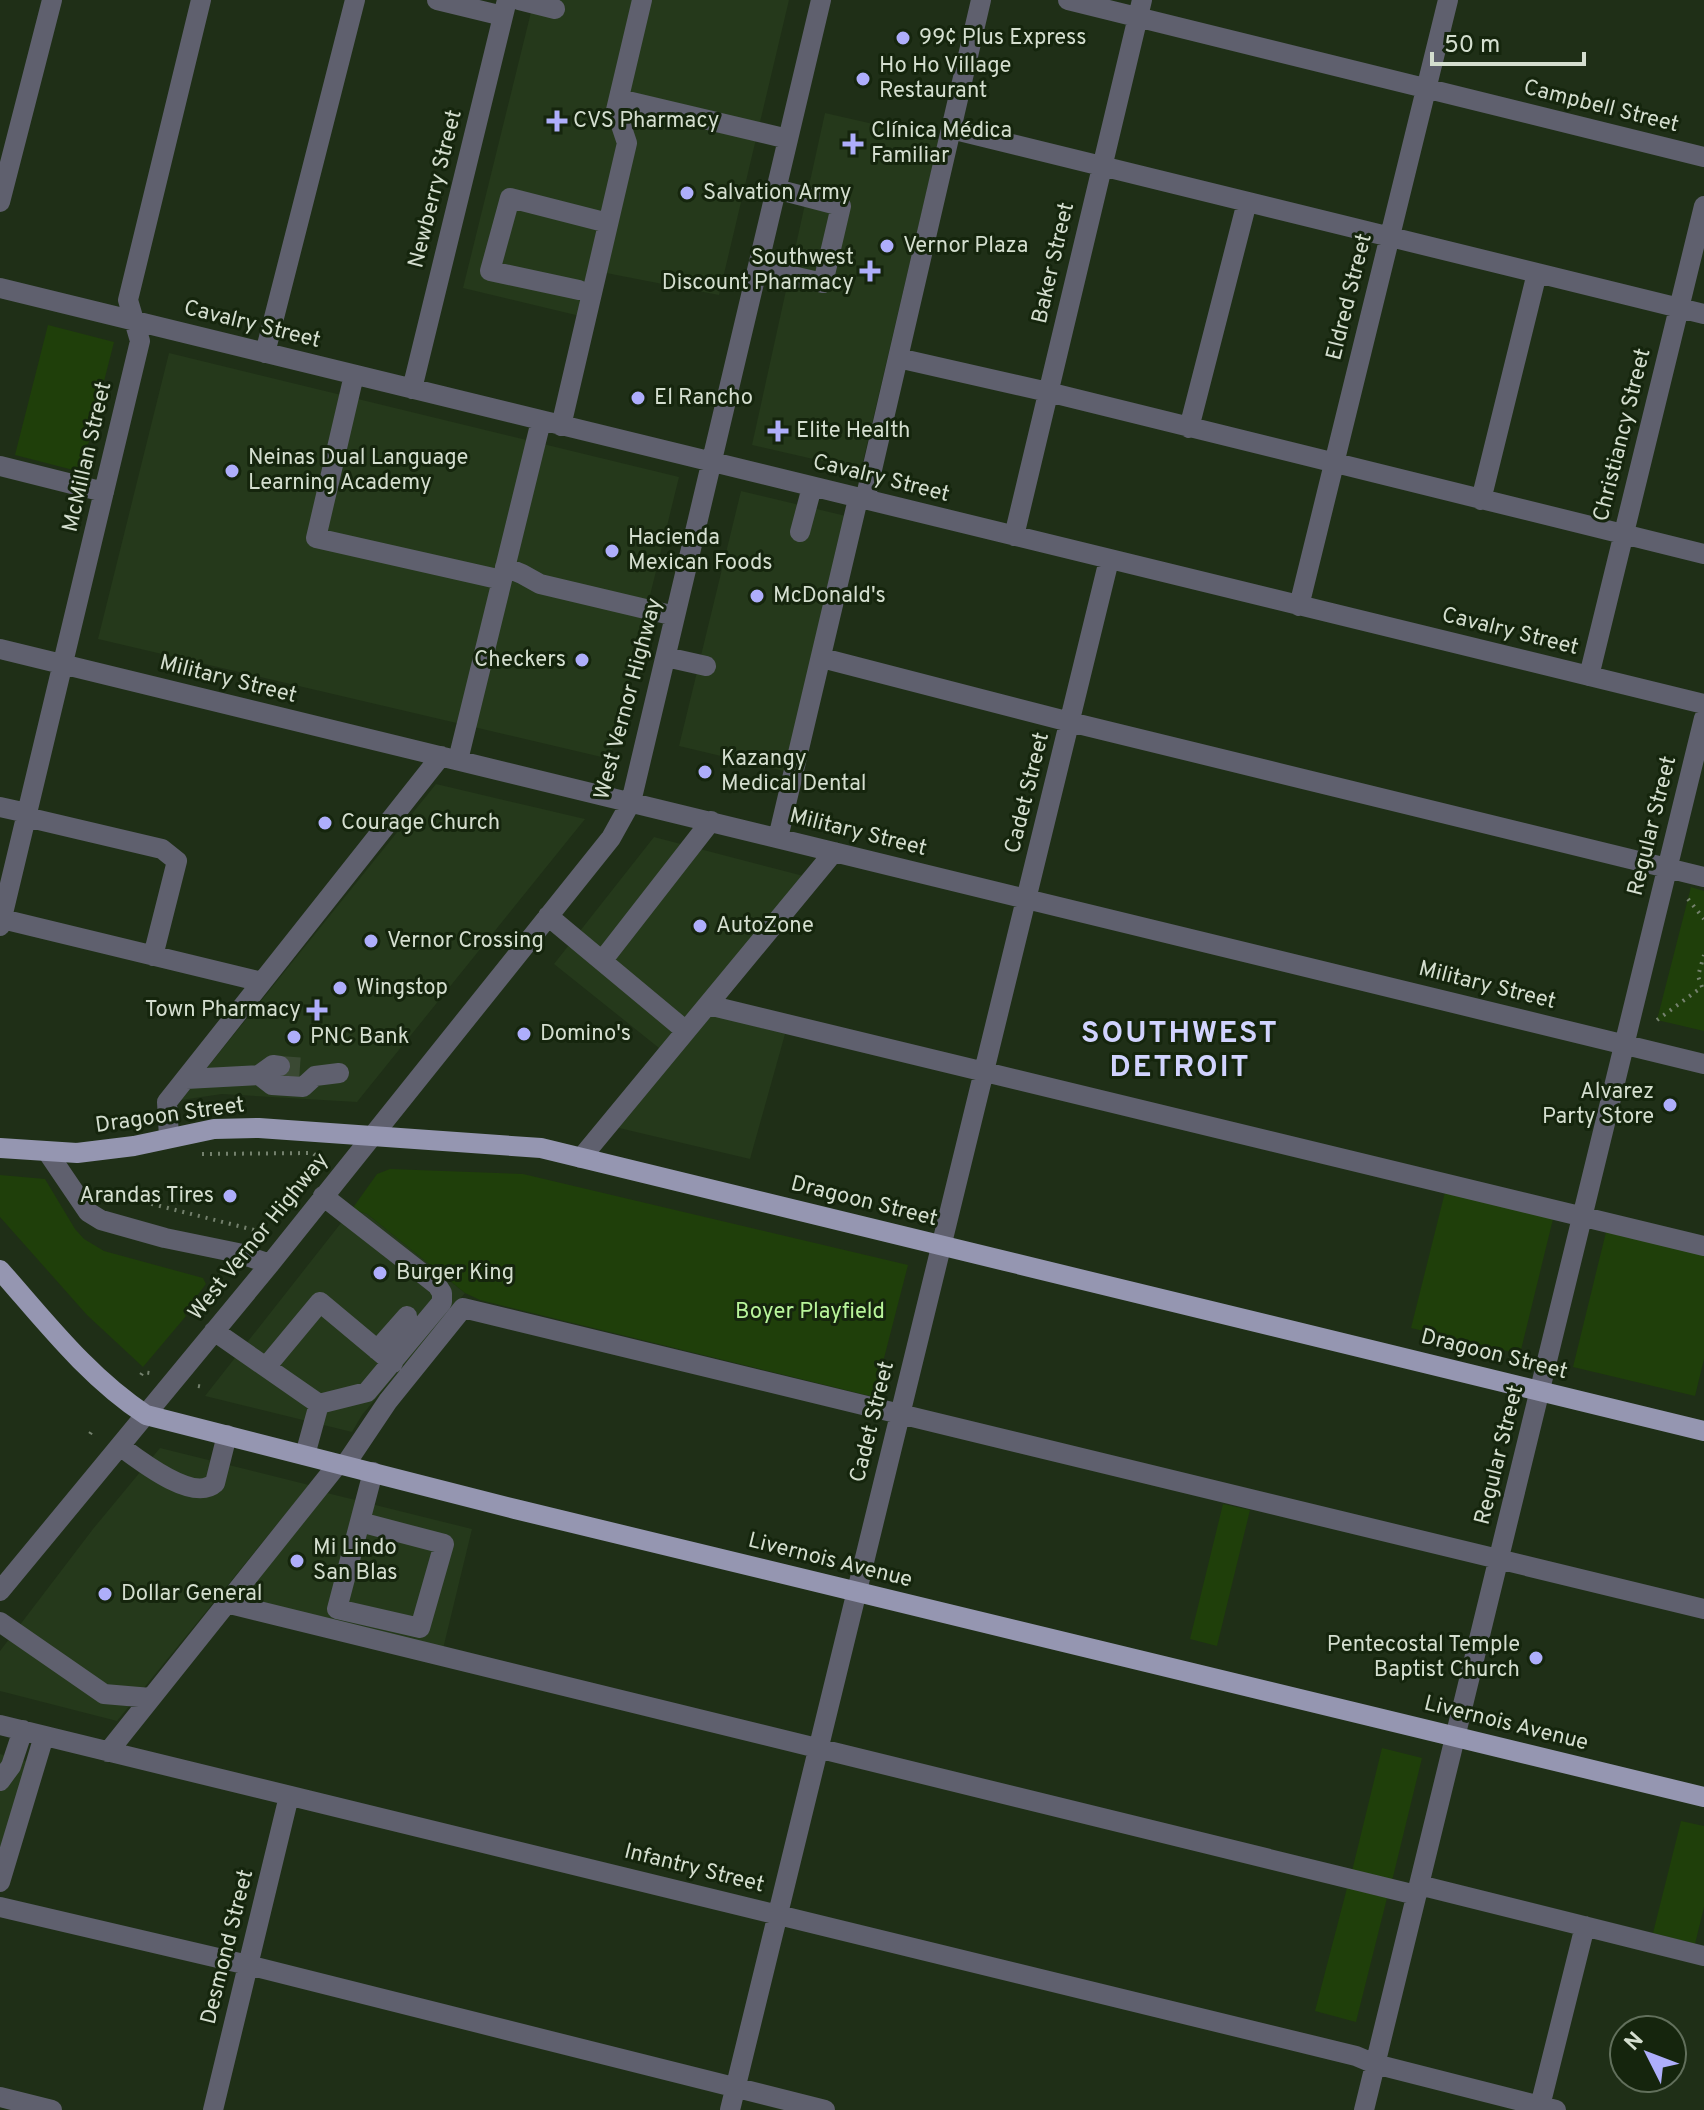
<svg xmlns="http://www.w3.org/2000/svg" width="1704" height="2110" font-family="Overpass,sans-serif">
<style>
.built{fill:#25391b}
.green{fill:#1f3f0a}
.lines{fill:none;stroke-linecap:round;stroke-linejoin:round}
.minor-tunnel{stroke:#3a4933;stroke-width:20;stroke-dasharray:20 10;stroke-linecap:butt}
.path{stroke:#74816d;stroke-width:4;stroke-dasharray:2 6;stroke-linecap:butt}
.minor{stroke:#5f606e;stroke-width:20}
.major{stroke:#9596b1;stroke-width:20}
.poi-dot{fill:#aeaefb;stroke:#15250d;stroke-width:3}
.labels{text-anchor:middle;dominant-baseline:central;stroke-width:6;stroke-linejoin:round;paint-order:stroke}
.poi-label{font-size:22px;fill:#d4decf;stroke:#15250d;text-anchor:start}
.street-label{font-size:22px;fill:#d4decf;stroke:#15250d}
.park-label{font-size:22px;fill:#b9f59b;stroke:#15250d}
.district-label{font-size:30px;font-weight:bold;letter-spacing:2px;fill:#d1d3fe;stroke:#15250d}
</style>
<rect width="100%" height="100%" fill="#1f2f17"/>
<path class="built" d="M 534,0 L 636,0 L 612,97 L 626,149 L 580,316 L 463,288 Z
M 646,0 L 789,0 L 719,295 L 601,272 L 631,144 L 621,105 Z
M 825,113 L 939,139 L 861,470 L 752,445 Z
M 169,353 L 679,477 L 610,759 L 98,639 Z
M 741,491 L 846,516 L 784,771 L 679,746 Z
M 436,784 L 585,819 L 357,1102 L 222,1094 L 181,1100 Z
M 654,837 L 819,880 L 713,1015 L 785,1034 L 750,1159 L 598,1123 L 659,1048 L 554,964 Z
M 352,1209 L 367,1214 L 465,1293 L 362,1415 L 352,1432 L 205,1396 Z
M 160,1448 L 309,1485 L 117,1721 L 0,1691 L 0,1651 L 93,1529 Z
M 323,1492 L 472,1529 L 443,1649 L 241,1600 Z
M 0,1754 L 30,1762 L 0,1856 Z"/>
<path class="green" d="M 48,325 L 114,342 L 81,472 L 15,455 Z
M 1691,887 L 1704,891 L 1704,1031 L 1657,1020 Z
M 390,1169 L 523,1174 L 908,1265 L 874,1397 L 480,1300 L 465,1293 L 367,1214 L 352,1209 L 377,1174 Z
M 0,1175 L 45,1179 L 75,1229 L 84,1239 L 104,1251 L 203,1278 L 206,1284 L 184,1313 L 186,1316 L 143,1367 L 87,1315 L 0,1217 Z
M 1445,1192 L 1553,1219 L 1520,1354 L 1411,1328 Z
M 1606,1232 L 1704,1255 L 1704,1359 L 1695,1396 L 1573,1367 Z
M 1223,1504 L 1250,1510 L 1217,1646 L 1190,1639 Z
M 1382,1748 L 1422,1758 L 1392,1881 L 1352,1871 Z
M 1681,1821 L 1704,1826 L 1704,1907 L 1695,1944 L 1653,1933 Z
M 1347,1888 L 1387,1898 L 1356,2022 L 1315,2011 Z"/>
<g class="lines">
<path class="minor-tunnel" d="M 280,1066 L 308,1068"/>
<path class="path" d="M 1688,899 L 1704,919
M 1702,987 L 1698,976 L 1704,955
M 1657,1020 L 1702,987
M 202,1154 L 313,1153 L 321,1160
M 97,1190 L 258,1231 L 261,1229
M 141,1375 L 143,1372 L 150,1373
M 198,1386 L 203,1387
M 90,1434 L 94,1428"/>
<path class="minor" d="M 437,0 L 503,16
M 519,0 L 555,9
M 1068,0 L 1704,157
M 619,99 L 788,139
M 951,129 L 1704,314
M 0,202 L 52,0
M 758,268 L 823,283 L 841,206 L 776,189
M 0,288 L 1704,704
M 579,290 L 490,271 L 510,198 L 608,223
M 265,353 L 355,0
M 898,358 L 1048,392 L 1704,554
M 354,375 L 316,538 L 502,580
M 412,389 L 507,0
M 561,426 L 627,143 L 616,110 L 642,0
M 1189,428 L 1247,202
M 0,466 L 104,492
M 865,500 L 981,0
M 1481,500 L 1537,273
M 800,532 L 812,487
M 1014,536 L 1142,0
M 505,567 L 522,574 L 540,584 L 675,616
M 1299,606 L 1448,0
M 0,649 L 1704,1064
M 666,657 L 706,666
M 822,658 L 1070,722 L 1704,877
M 1589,676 L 1704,206
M 458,760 L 541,421
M 0,807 L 27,813
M 26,817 L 162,849 L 177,861 L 153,956
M 778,838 L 858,499
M 548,916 L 686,1031
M 2,919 L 262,982
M 0,926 L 140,341 L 128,300 L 201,0
M 602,961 L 711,821
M 708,1005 L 1704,1246
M 259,1075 L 273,1065 L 280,1066
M 186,1079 L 259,1075 L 272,1085 L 303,1087 L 315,1076 L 339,1073
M 169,1137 L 167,1102 L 441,756
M 48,1153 L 88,1212 L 101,1220 L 165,1238 L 238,1253 L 270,1264
M 581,1158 L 834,852
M 214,1331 L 319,1404 L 305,1455
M 377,1350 L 407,1316
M 266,1367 L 320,1302 L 393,1363
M 319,1404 L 367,1392 L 442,1302 L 442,1293 L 437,1285 L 323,1196
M 120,1446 C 139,1460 193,1503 215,1483 L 227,1435
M 345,1465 L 388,1401 L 463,1308 L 1704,1609
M 360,1522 L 444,1544 L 420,1628 L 337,1609 L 373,1472
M 0,1591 L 270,1264 L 611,838 L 631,802 L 821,0
M 226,1603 L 1416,1895
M 0,1622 L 104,1694 L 151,1698
M 0,1725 L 1356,2056 L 1375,2064 L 1556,2110
M 108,1752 L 338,1464
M 0,1781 L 11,1766 L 23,1730
M 0,1882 L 44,1736
M 1419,1885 L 1704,1956
M 0,1907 L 248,1965 L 825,2110
M 0,2097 L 52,2110
M 1540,2106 L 1585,1926
M 213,2110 L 289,1796
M 730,2110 L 1109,560
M 1364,2110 L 1704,718"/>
<path class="major" d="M 0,1148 L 77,1153 L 134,1146 L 214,1129 L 259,1128 L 541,1148 L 1704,1431
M 0,1270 C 45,1321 88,1377 146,1415 L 515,1509 L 1704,1797"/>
</g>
<g class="poi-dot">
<circle cx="903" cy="38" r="8"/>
<circle cx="863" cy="79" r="8"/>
<path d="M553 109h8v8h8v8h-8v8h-8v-8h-8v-8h8z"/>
<path d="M849 132h8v8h8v8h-8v8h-8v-8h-8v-8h8z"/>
<circle cx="687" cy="193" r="8"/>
<circle cx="887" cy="246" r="8"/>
<path d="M866 259h8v8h8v8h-8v8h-8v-8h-8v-8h8z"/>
<circle cx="638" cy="398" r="8"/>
<path d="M774 419h8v8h8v8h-8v8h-8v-8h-8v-8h8z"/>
<circle cx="232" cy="471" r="8"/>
<circle cx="612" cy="551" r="8"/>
<circle cx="757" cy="596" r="8"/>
<circle cx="582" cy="660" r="8"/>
<circle cx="705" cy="772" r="8"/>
<circle cx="325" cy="823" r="8"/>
<circle cx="700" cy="926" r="8"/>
<circle cx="371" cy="941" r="8"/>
<circle cx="340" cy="988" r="8"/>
<path d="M313 998h8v8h8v8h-8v8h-8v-8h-8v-8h8z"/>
<circle cx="524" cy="1034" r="8"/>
<circle cx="294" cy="1037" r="8"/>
<circle cx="1670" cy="1105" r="8"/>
<circle cx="230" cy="1196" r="8"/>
<circle cx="380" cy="1273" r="8"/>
<circle cx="297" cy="1561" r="8"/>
<circle cx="105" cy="1594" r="8"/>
<circle cx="1536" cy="1658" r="8"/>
</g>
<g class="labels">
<g class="poi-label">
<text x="919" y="38">99¢ Plus Express</text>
<text x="879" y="66">Ho Ho Village<tspan x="879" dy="25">Restaurant</tspan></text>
<text x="573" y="121">CVS Pharmacy</text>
<text x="871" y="131">Clínica Médica<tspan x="871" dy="25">Familiar</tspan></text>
<text x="703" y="193">Salvation Army</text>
<text x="903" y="246">Vernor Plaza</text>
<text x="854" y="258" text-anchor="end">Southwest<tspan x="854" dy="25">Discount Pharmacy</tspan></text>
<text x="654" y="398">El Rancho</text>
<text x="796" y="431">Elite Health</text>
<text x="248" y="458">Neinas Dual Language<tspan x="248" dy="25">Learning Academy</tspan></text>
<text x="628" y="538">Hacienda<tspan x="628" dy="25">Mexican Foods</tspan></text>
<text x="773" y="596">McDonald's</text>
<text x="566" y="660" text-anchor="end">Checkers</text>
<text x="721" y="759">Kazangy<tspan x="721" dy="25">Medical Dental</tspan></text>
<text x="341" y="823">Courage Church</text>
<text x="716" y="926">AutoZone</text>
<text x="387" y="941">Vernor Crossing</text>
<text x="356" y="988">Wingstop</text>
<text x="301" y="1010" text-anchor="end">Town Pharmacy</text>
<text x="540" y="1034">Domino's</text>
<text x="310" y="1037">PNC Bank</text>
<text x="1654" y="1092" text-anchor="end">Alvarez<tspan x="1654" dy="25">Party Store</tspan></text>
<text x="214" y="1196" text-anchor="end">Arandas Tires</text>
<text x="396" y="1273">Burger King</text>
<text x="313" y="1548">Mi Lindo<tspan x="313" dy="25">San Blas</tspan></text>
<text x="121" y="1594">Dollar General</text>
<text x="1520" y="1645" text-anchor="end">Pentecostal Temple<tspan x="1520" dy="25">Baptist Church</tspan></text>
</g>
<g class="street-label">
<text transform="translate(1601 107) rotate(14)">Campbell Street</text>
<text transform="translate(436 189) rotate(-76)">Newberry Street</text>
<text transform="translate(1054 263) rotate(-77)">Baker Street</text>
<text transform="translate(1350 297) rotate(-76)">Eldred Street</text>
<text transform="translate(252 325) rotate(14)">Cavalry Street</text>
<text transform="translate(1623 435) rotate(-76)">Christiancy Street</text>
<text transform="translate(88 457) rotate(-77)">McMillan Street</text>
<text transform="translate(881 479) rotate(14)">Cavalry Street</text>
<text transform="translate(1510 632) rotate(14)">Cavalry Street</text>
<text transform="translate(228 680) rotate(14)">Military Street</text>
<text transform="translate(629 699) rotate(-75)">West Vernor Highway</text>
<text transform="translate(1028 793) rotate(-76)">Cadet Street</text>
<text transform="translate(1653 826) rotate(-76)">Regular Street</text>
<text transform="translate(858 833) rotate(14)">Military Street</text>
<text transform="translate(1487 986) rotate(14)">Military Street</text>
<text transform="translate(170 1116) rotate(-8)">Dragoon Street</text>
<text transform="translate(864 1202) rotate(14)">Dragoon Street</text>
<text transform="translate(259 1237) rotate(-51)">West Vernor Highway</text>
<text transform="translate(1494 1355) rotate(14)">Dragoon Street</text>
<text transform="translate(873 1422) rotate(-76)">Cadet Street</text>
<text transform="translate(1500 1455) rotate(-76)">Regular Street</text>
<text transform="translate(830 1561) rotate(14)">Livernois Avenue</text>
<text transform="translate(1506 1724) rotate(14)">Livernois Avenue</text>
<text transform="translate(694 1869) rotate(14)">Infantry Street</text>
<text transform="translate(228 1947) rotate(-76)">Desmond Street</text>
</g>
<g class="park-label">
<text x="810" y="1312">Boyer Playfield</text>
</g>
<g class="district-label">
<text x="1180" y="1034">SOUTHWEST<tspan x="1180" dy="34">DETROIT</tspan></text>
</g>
</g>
<g transform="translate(1648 2054) rotate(312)"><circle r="38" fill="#15250d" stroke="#616f5b" stroke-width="2"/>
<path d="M0-6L14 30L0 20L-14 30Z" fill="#aeaefb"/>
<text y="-12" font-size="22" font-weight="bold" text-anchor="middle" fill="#d4decf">N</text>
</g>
<path d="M1432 52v12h152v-12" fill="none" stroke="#d4decf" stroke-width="4"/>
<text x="1444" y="52" font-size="24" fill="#d4decf" stroke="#15250d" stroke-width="6" paint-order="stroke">50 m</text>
</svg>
